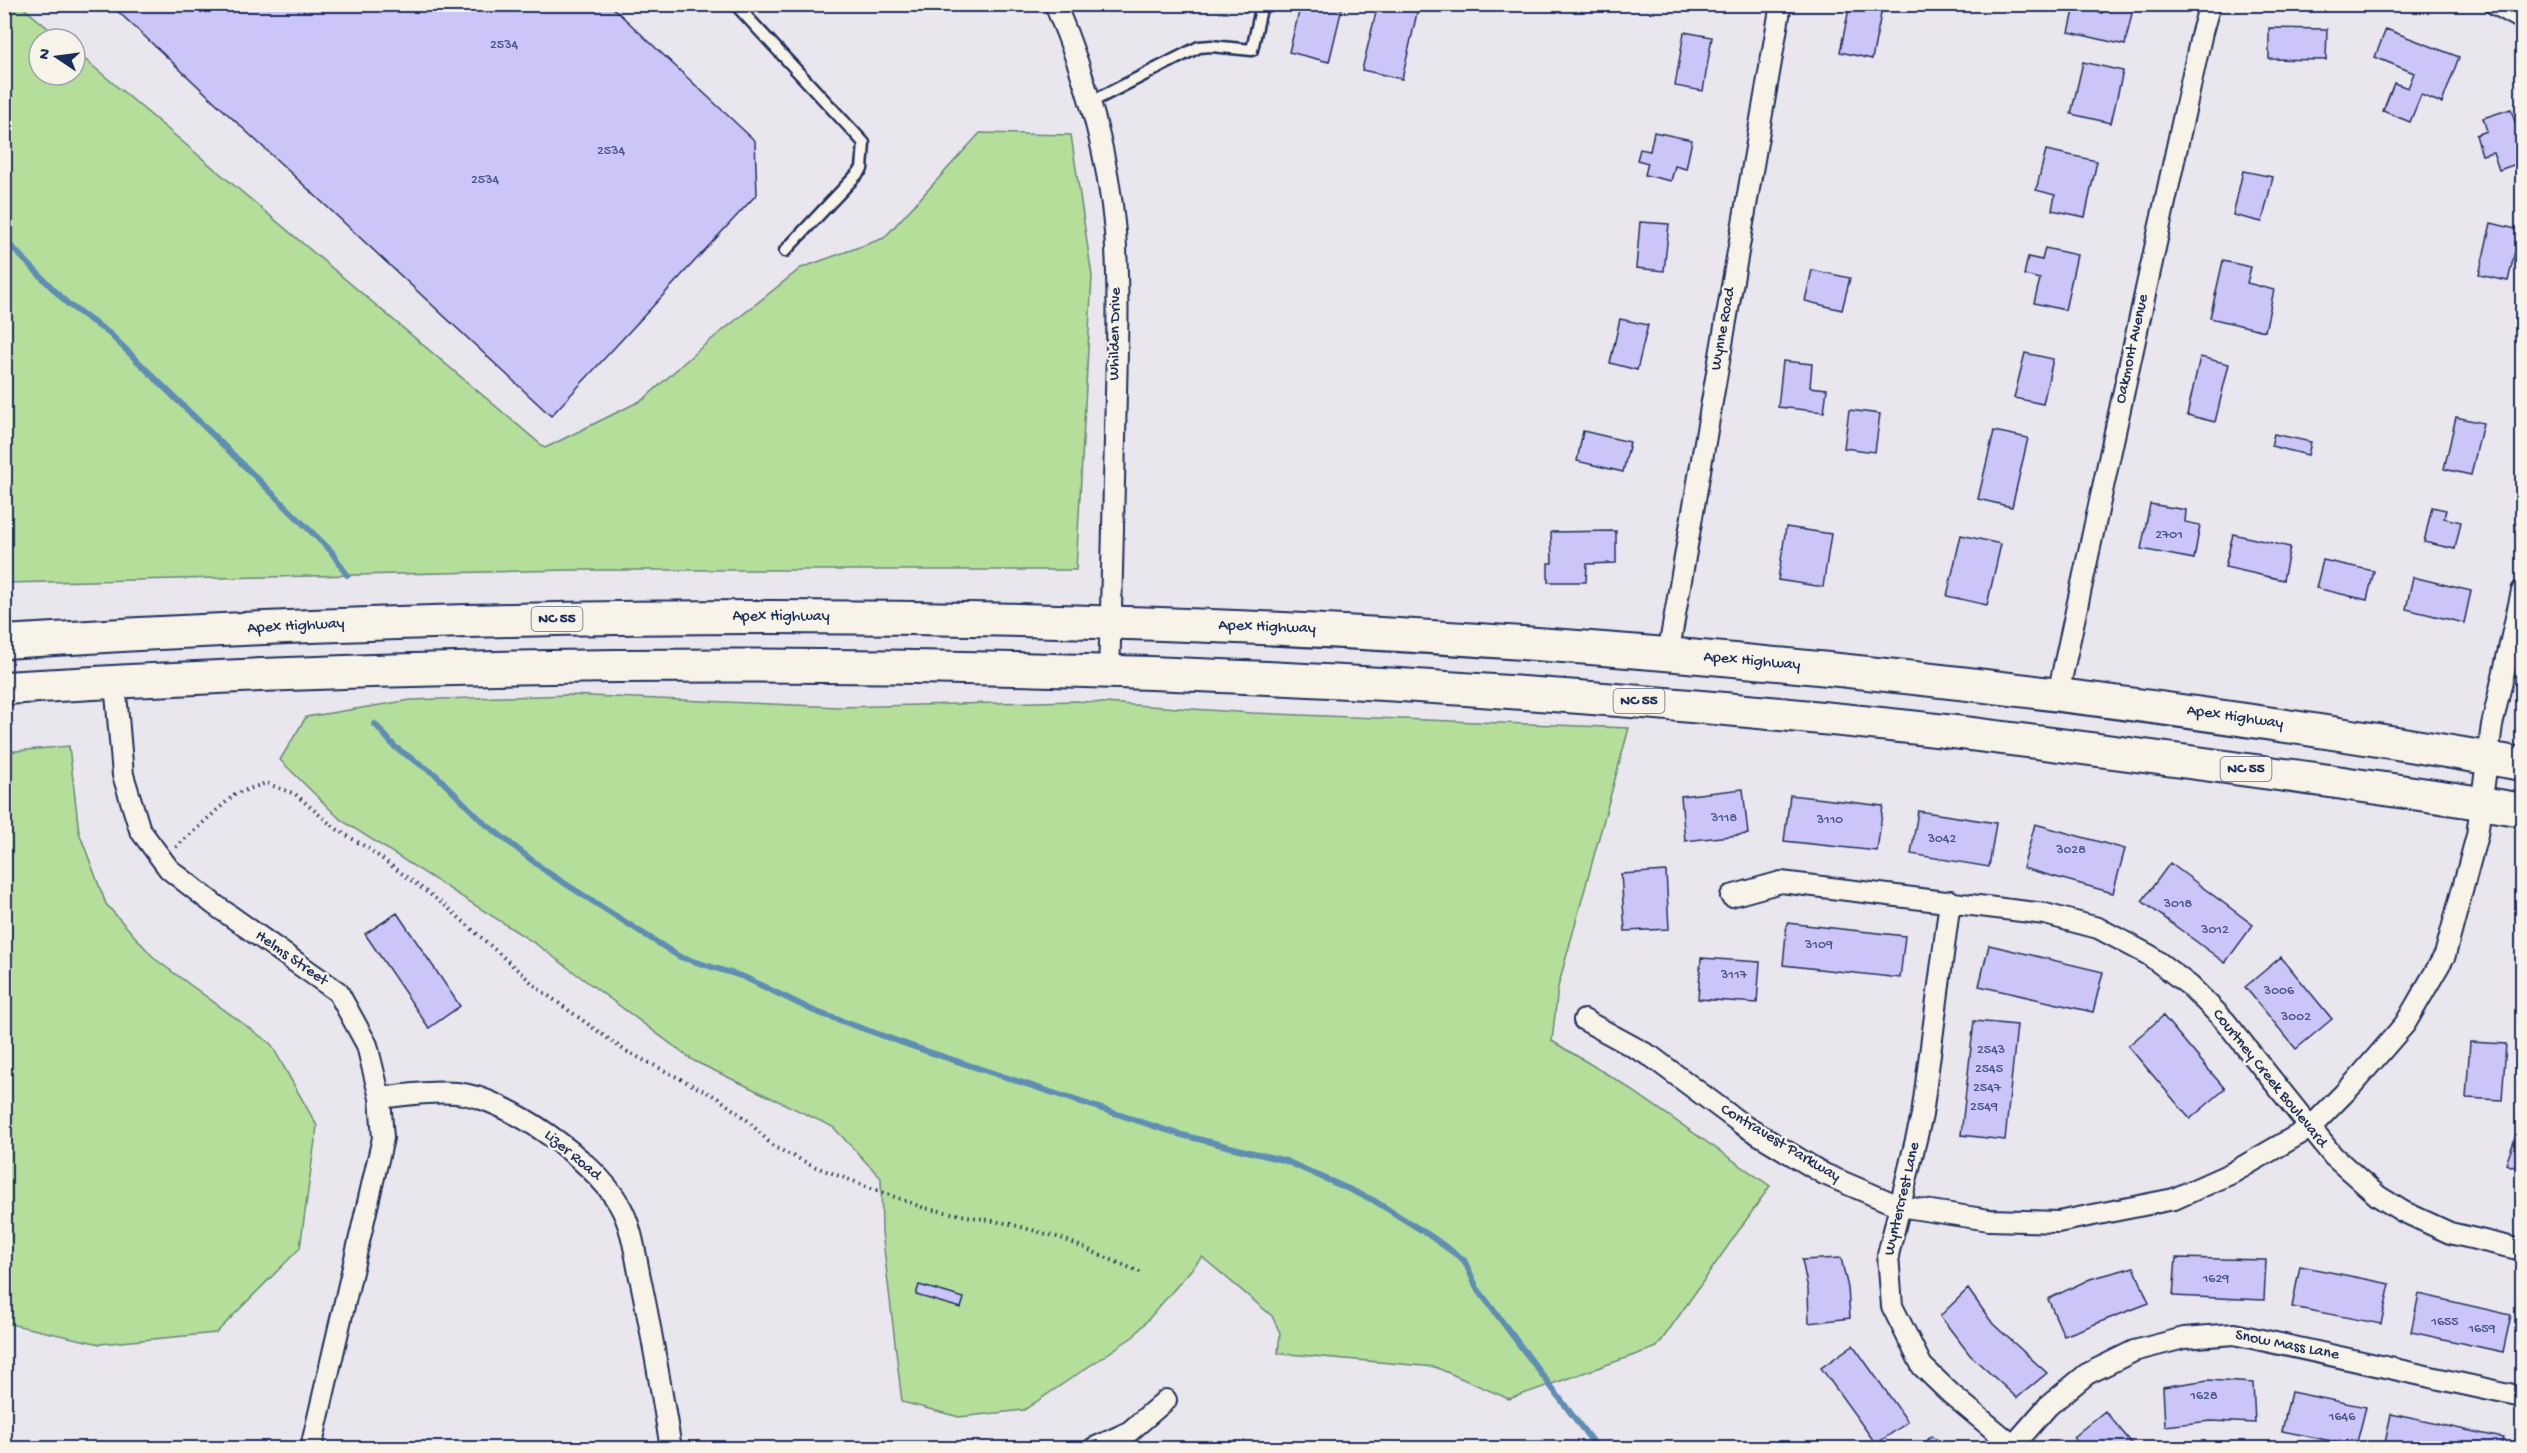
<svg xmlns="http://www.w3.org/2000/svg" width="2527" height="1453" font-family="'Gochi Hand',sans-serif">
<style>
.green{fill:#b4de9a;stroke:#68867c;stroke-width:1.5}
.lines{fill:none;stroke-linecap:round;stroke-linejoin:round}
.stream{stroke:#5e8eb4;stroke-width:6}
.building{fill:#ccc6f8;stroke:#1b2f5e;stroke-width:1.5}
.lane-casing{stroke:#1b2f5e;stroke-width:15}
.street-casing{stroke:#1b2f5e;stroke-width:24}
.primary-casing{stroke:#1b2f5e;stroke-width:36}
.path{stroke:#1b2f5e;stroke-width:4;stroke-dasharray:1.5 4.5;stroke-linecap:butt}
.lane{stroke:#f7f3e8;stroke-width:10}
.street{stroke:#f7f3e8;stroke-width:20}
.primary{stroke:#f7f3e8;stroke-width:32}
.labels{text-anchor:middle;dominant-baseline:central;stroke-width:5;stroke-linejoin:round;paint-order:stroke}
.number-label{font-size:14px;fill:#475584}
.shield{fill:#f7f3e8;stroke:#5d6a87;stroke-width:1.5}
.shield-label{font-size:15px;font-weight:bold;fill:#1b2f5e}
.street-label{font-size:16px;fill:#1b2f5e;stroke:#f7f3e8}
</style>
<rect width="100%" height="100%" fill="#eae6ed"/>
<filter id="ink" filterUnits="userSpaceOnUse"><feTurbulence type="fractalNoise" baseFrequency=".0167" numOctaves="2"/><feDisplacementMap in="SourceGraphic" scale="12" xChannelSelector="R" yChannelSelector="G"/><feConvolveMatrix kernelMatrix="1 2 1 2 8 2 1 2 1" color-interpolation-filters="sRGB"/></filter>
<g filter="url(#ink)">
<path class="green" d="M 4,5 L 20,5 L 61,39 L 39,39 L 39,75 L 75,75 L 75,51 L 545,448 L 644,399 L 697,351 L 801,268 L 884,238 L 980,133 L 1071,135 L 1092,276 L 1076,570 L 570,570 L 5,583 Z
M 568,695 L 839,707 L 1075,701 L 1252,713 L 1629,728 L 1558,987 L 1552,1041 L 1620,1082 L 1770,1186 L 1657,1347 L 1509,1399 L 1435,1367 L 1278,1353 L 1280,1333 L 1272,1316 L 1202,1257 L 1134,1336 L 1024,1410 L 959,1417 L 902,1402 L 882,1232 L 881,1178 L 833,1127 L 694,1061 L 536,944 L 341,820 L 280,760 L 306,717 L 411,700 Z
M 69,746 L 79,832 L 106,904 L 155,959 L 271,1044 L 317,1126 L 300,1248 L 216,1333 L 100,1344 L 5,1323 L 5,752 Z"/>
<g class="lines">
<path class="stream" d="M 4,239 L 69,305 L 110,334 L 331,551 L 347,575
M 375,724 L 395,747 L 436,775 L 483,822 L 547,872 L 680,957 L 744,977 L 814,1011 L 914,1047 L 1178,1134 L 1286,1161 L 1373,1200 L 1429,1235 L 1464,1260 L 1477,1288 L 1597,1448"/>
</g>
<path class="building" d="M 110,4 L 609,4 L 755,141 L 757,194 L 551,416 Z
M 1301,4 L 1343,4 L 1329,62 L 1289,52 Z
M 1378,4 L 1419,4 L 1402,79 L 1362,70 Z
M 1691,4 L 1723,4 L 1722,9 Z
M 1850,4 L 1883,4 L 1872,59 L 1840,52 Z
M 2104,4 L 2134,4 L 2125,45 L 2069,32 L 2075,7 L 2102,13 Z
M 2269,28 L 2327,29 L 2326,60 L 2269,59 Z
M 2386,29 L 2459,57 L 2442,103 L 2421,95 L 2410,122 L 2383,111 L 2394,83 L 2408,88 L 2414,73 L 2375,57 Z
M 1684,32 L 1712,37 L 1703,91 L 1675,86 Z
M 2083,62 L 2123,71 L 2111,123 L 2071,114 Z
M 2511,109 L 2522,145 L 2522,162 L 2499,170 L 2493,152 L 2482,155 L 2476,135 L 2487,131 L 2483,118 Z
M 1654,132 L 1692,140 L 1686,169 L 1675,166 L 1671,181 L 1645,175 L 1648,163 L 1637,160 L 1640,149 L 1650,151 Z
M 2046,150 L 2097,161 L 2085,217 L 2052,210 L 2055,195 L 2036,190 Z
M 2243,171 L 2273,177 L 2262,222 L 2233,215 Z
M 1640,222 L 1669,224 L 1664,271 L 1636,268 Z
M 2491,223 L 2520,230 L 2508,281 L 2479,275 Z
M 2045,248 L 2077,255 L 2065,310 L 2034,303 L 2040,279 L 2024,275 L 2028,257 L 2042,260 Z
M 2223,261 L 2251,267 L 2247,283 L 2274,290 L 2265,331 L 2210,318 Z
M 1812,270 L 1850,278 L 1842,310 L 1805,301 Z
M 1620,319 L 1648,325 L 1637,370 L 1610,363 Z
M 2025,353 L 2053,359 L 2043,404 L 2014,398 Z
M 2200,357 L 2229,364 L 2215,422 L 2187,415 Z
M 1783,361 L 1812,364 L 1810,387 L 1827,389 L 1824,412 L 1778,407 Z
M 1849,410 L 1880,414 L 1875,452 L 1844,448 Z
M 2456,417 L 2483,423 L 2471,475 L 2444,469 Z
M 1583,431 L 1630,442 L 1623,472 L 1577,461 Z
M 1994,431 L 2028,438 L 2012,507 L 1978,499 Z
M 2274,434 L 2311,442 L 2308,455 L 2271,446 Z
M 2150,504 L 2186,510 L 2185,522 L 2200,525 L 2194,559 L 2141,549 Z
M 2432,507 L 2446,510 L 2444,518 L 2461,522 L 2455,549 L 2424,542 Z
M 1786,527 L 1831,534 L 1823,587 L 1778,580 Z
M 1616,531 L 1616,563 L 1587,564 L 1586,582 L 1548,582 L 1548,563 L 1552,563 L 1551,532 Z
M 2233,534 L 2290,547 L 2283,580 L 2225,567 Z
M 1961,535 L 2001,544 L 1987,605 L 1947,596 Z
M 2323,560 L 2374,571 L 2367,600 L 2316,588 Z
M 2413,577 L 2471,591 L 2464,623 L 2406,609 Z
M 1743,789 L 1748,834 L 1685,841 L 1681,796 Z
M 1790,795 L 1883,806 L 1877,851 L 1784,841 Z
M 1918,811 L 1996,823 L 1989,867 L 1911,854 Z
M 2035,824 L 2125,849 L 2113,893 L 2023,868 Z
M 2170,863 L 2253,925 L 2225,963 L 2142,901 Z
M 1666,871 L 1669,929 L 1625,931 L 1621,874 Z
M 397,913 L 460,1006 L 429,1028 L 365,934 Z
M 1787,923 L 1905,936 L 1900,978 L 1783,965 Z
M 1989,945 L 2103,972 L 2093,1012 L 1979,986 Z
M 2281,957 L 2332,1019 L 2296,1049 L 2245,987 Z
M 1701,958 L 1760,962 L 1757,1003 L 1698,999 Z
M 2163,1016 L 2225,1089 L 2190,1119 L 2128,1046 Z
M 1974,1021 L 2017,1025 L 2005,1140 L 1961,1135 Z
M 2470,1042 L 2506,1044 L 2502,1100 L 2466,1098 Z
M 2520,1124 L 2522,1125 L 2522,1170 L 2506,1164 Z
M 1841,1258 L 1848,1288 L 1850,1318 L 1809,1323 L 1808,1289 L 1802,1260 Z
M 2176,1258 L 2266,1260 L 2264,1300 L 2173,1296 Z
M 2300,1266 L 2390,1284 L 2381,1324 L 2292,1307 Z
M 2134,1267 L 2149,1303 L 2064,1336 L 2048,1299 L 2090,1279 Z
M 919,1285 L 964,1298 L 961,1308 L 916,1295 Z
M 1968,1289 L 1993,1324 L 2047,1373 L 2017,1398 L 1970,1355 L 1940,1316 Z
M 2419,1294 L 2511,1315 L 2503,1352 L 2411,1332 Z
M 1853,1345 L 1908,1422 L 1876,1444 L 1821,1368 Z
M 2208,1380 L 2253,1383 L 2255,1423 L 2211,1421 L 2165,1426 L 2163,1387 Z
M 2291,1392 L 2366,1407 L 2356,1446 L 2282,1431 Z
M 2105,1411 L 2136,1448 L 2082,1448 L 2073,1437 Z
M 2391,1414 L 2503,1438 L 2500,1448 L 2384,1448 Z
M 1931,1436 L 1948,1448 L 1921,1448 Z"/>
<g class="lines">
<defs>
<path id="lane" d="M 735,4 L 864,143 L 862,169 L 785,251
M 1091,102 L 1199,47 L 1211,46 L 1252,50 L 1262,4"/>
<path id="street" d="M 1055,4 C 1086,77 1108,153 1115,232 C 1120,301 1116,371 1115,440 C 1113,517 1112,594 1109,671
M 2495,4 L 2522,19
M 1668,655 L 1781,4
M 115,682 L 123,775 L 140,830 L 169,869 L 215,905 L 338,992 L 367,1045 L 380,1098 L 383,1138 L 311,1448
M 2058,694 L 2202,32 L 2210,4
M 1731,896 L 1781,882 L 2045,914 L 2098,928 L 2149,955 L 2190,986 L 2225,1021 L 2333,1156 L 2378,1196 L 2402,1211 L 2450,1233 L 2522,1250
M 1950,901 L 1922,1115 L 1888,1255 L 1892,1306 L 1922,1366 L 1951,1394 L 2016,1448
M 1584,1020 L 1652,1057 L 1743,1125 L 1824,1174 L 1899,1206 L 1989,1220 L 2058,1222 L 2174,1199 L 2232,1173 L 2310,1128 L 2354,1083 L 2405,1024 L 2445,955 L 2477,835 L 2492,725 L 2522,591
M 380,1098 C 405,1095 431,1091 457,1093 C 507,1098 594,1160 619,1204 C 631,1224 635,1251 639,1273 C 652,1331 661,1390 671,1448
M 2013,1446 L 2048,1406 L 2087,1374 L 2134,1351 L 2184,1338 L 2234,1334 L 2522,1397
M 1094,1448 L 1129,1432 L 1166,1400"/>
<path id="primary" d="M 4,642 C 845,588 1692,619 2522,764
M 4,688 C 642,649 1284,660 1919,728 C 2054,743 2187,762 2322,780 C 2389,790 2456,798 2522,810"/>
</defs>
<use href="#lane" class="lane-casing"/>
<use href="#street" class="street-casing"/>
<use href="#primary" class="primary-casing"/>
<path class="path" d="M 176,847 L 235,794 L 266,783 L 295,794 L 335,828 L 369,849 L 447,907 L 539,989 L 624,1050 L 718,1098 L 747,1120 L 774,1147 L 816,1167 L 924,1208 L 1010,1224 L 1061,1238 L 1142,1273"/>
<use href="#lane" class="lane"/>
<use href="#street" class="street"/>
<use href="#primary" class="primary"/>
</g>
</g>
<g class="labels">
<g class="number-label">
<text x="504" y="45">2534</text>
<text x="611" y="151">2534</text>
<text x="485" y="180">2534</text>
<text x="2169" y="535">2701</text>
<text x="1724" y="818">3118</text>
<text x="1830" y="820">3110</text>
<text x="1942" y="839">3042</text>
<text x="2071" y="850">3028</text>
<text x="2178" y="904">3018</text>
<text x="2215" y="930">3012</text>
<text x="1819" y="945">3109</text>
<text x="1734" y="975">3117</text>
<text x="2279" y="991">3006</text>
<text x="2296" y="1017">3002</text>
<text x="1991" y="1050">2543</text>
<text x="1989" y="1069">2545</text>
<text x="1987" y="1088">2547</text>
<text x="1984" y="1107">2549</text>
<text x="2216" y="1279">1629</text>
<text x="2445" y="1322">1655</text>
<text x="2482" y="1329">1659</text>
<text x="2204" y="1396">1628</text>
<text x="2342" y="1417">1646</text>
</g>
<g class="shield">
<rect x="531.5" y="607" width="51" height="24" rx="4.5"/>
<rect x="1613.5" y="689" width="51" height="24" rx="4.5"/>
<rect x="2220.5" y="757" width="51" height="24" rx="4.5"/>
</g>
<g class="shield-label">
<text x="557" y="619">NC 55</text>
<text x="1639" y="701">NC 55</text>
<text x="2246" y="769">NC 55</text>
</g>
<g class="street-label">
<text transform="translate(1724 329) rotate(-80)">Wynne Road</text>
<text transform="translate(1116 334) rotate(-89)">Whilden Drive</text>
<text transform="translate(2133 349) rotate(-78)">Oakmont Avenue</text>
<text x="781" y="617">Apex Highway</text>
<text transform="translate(296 627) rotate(-3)">Apex Highway</text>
<text transform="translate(1267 628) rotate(2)">Apex Highway</text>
<text transform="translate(1752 662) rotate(5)">Apex Highway</text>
<text transform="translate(2235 718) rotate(8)">Apex Highway</text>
<text transform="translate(291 959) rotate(35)">Helms Street</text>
<text transform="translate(2269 1079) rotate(51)">Courtney Creek Boulevard</text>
<text transform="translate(1780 1144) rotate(31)">Contravest Parkway</text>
<text transform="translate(572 1156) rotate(40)">Lizer Road</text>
<text transform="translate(1903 1199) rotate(-77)">Wyntercrest Lane</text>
<text transform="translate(2287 1346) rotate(11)">Snow Mass Lane</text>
</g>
</g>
<rect width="2527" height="1453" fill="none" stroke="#f7f3e8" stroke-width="24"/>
<rect x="12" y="12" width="2503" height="1429" fill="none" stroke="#1b2f5e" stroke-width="2" filter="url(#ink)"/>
<g transform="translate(57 57) rotate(283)"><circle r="28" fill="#f7f3e8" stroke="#9fa5b1" stroke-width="1.5"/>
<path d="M0-4.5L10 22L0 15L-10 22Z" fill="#1b2f5e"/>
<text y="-9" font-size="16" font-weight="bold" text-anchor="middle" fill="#1b2f5e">N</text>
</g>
</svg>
